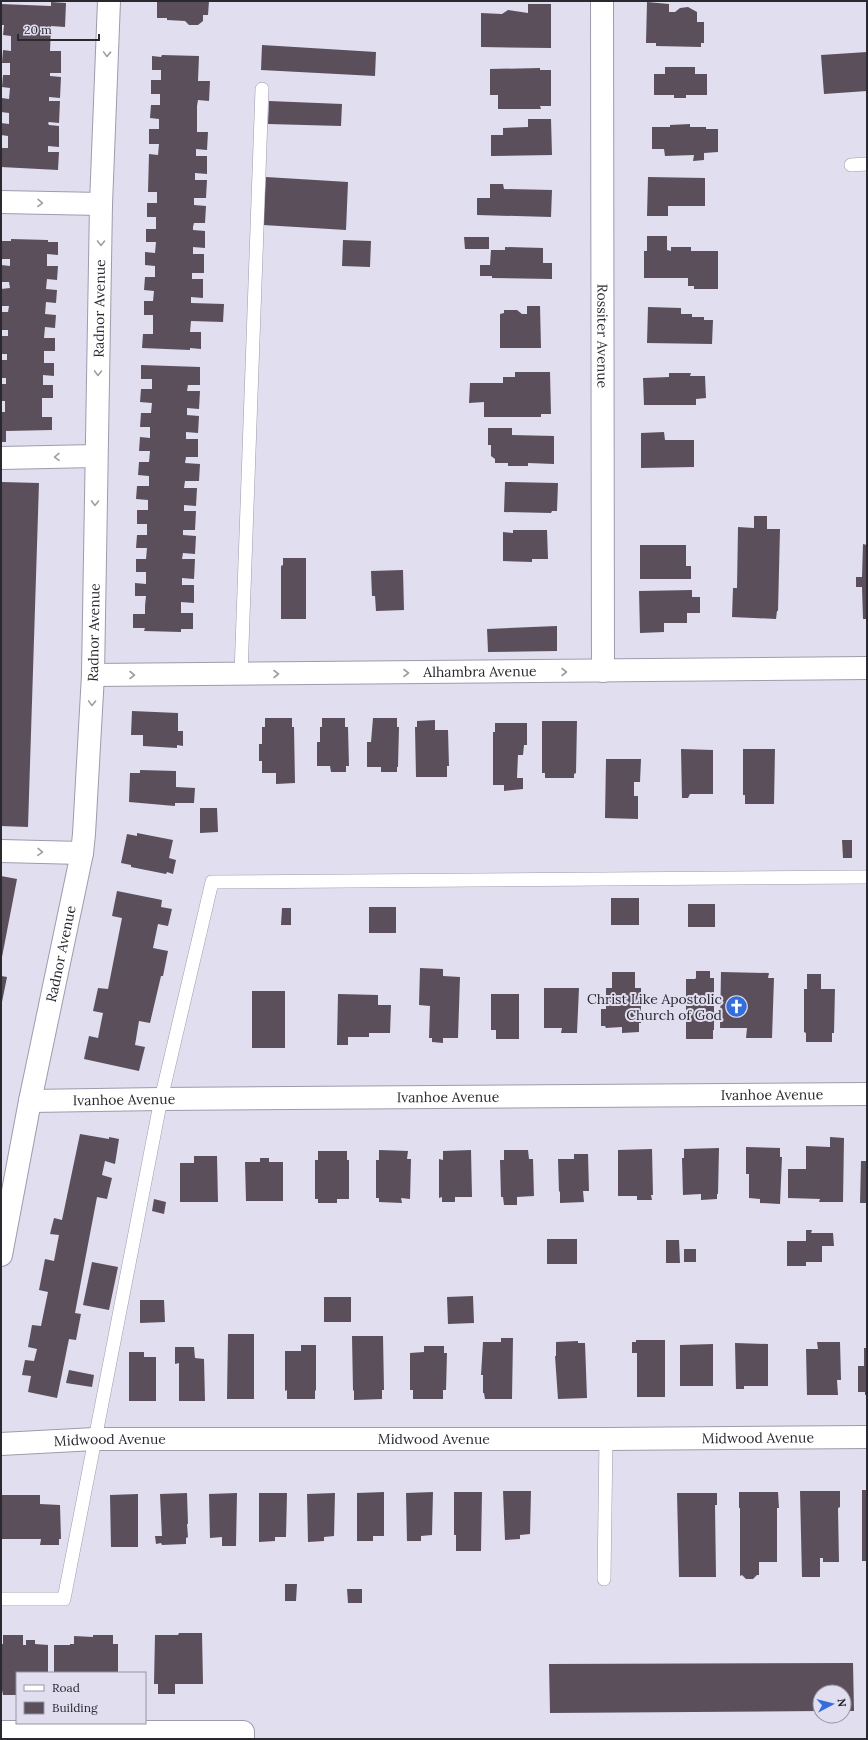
<svg xmlns="http://www.w3.org/2000/svg" width="868" height="1740" font-family="Lora,serif">
<style>
.building{fill:#5b4f5c}
.lines{fill:none;stroke-linecap:round;stroke-linejoin:round}
.lane-casing{stroke:#9e9bac;stroke-width:14}
.street-casing{stroke:#9e9bac;stroke-width:24}
.lane{stroke:#fff;stroke-width:13}
.street{stroke:#fff;stroke-width:22}
.oneway{stroke:#9f9fa2}
.labels{text-anchor:middle;dominant-baseline:central;stroke-width:4;stroke-linejoin:round;paint-order:stroke}
.street-label{font-size:14px;fill:#2a2930;stroke:#e1def0}
.poi-label{font-size:14px;fill:#2a2930;stroke:#e1def0;text-anchor:end}
</style>
<rect width="100%" height="100%" fill="#e1def0"/>
<path class="building" d="M 157,1 L 209,1 L 208,15 L 203,15 L 203,21 L 198,25 L 189,25 L 185,21 L 167,20 L 167,18 L 157,18 Z
M 51,2 L 66,3 L 65,27 L 51,26 L 50,51 L 61,51 L 61,73 L 50,73 L 50,76 L 61,77 L 60,98 L 49,97 L 49,101 L 60,101 L 59,123 L 49,122 L 48,123 L 49,125 L 59,126 L 59,147 L 48,146 L 48,152 L 59,152 L 58,170 L 1,167 L 1,148 L 8,148 L 8,136 L 1,135 L 1,123 L 9,124 L 9,113 L 1,112 L 2,98 L 9,99 L 10,88 L 2,87 L 3,75 L 10,75 L 10,63 L 2,63 L 3,50 L 11,51 L 11,36 L 3,35 L 4,25 L 1,25 L 1,4 L 51,6 Z
M 647,2 L 669,4 L 669,12 L 675,12 L 680,8 L 688,7 L 697,12 L 697,22 L 704,22 L 704,43 L 701,43 L 701,47 L 656,46 L 656,43 L 646,43 Z
M 528,4 L 551,4 L 551,48 L 481,47 L 481,13 L 502,14 L 508,10 L 528,13 Z
M 262,45 L 376,52 L 375,76 L 261,70 Z
M 867,52 L 867,91 L 824,94 L 821,55 Z
M 162,55 L 199,56 L 198,81 L 210,81 L 209,101 L 198,100 L 197,106 L 197,132 L 208,132 L 207,150 L 196,149 L 196,156 L 207,156 L 207,174 L 195,173 L 195,180 L 207,180 L 206,198 L 194,198 L 194,205 L 206,206 L 205,223 L 194,223 L 193,227 L 193,230 L 205,231 L 205,248 L 193,247 L 193,254 L 204,254 L 204,273 L 192,273 L 192,279 L 203,279 L 203,298 L 191,297 L 191,303 L 224,304 L 223,322 L 191,321 L 190,332 L 201,332 L 201,349 L 190,348 L 190,350 L 142,348 L 143,334 L 153,334 L 153,315 L 144,315 L 144,301 L 153,301 L 154,291 L 144,290 L 145,277 L 155,277 L 155,266 L 145,265 L 145,252 L 155,253 L 156,242 L 146,242 L 146,229 L 156,229 L 156,217 L 147,217 L 147,203 L 157,203 L 157,192 L 148,192 L 149,154 L 158,155 L 159,144 L 149,144 L 149,129 L 159,129 L 159,119 L 150,118 L 151,105 L 160,105 L 160,94 L 151,94 L 151,80 L 161,80 L 161,70 L 152,70 L 152,56 L 161,57 Z
M 665,67 L 695,67 L 695,74 L 707,74 L 707,95 L 686,95 L 686,98 L 674,98 L 674,95 L 654,95 L 654,74 L 665,74 Z
M 540,68 L 540,70 L 551,70 L 551,106 L 540,106 L 541,109 L 498,109 L 498,95 L 490,95 L 490,69 Z
M 269,101 L 342,104 L 341,126 L 268,124 Z
M 528,119 L 551,119 L 552,155 L 491,156 L 491,135 L 503,135 L 503,128 L 528,127 Z
M 690,124 L 690,127 L 706,127 L 706,129 L 718,129 L 718,152 L 704,153 L 704,160 L 693,161 L 694,155 L 665,156 L 664,149 L 652,149 L 652,127 L 670,127 L 670,125 Z
M 266,177 L 348,182 L 346,230 L 263,225 Z
M 648,177 L 705,178 L 705,206 L 668,206 L 668,216 L 647,216 Z
M 490,184 L 503,184 L 504,189 L 552,190 L 551,217 L 477,215 L 477,198 L 490,198 Z
M 647,236 L 667,236 L 667,250 L 671,251 L 671,247 L 691,247 L 691,251 L 718,251 L 718,289 L 694,289 L 694,286 L 688,286 L 688,278 L 644,278 L 644,251 L 647,251 Z
M 464,237 L 489,237 L 489,249 L 465,249 Z
M 11,239 L 48,240 L 48,242 L 58,242 L 58,255 L 47,254 L 47,266 L 58,266 L 57,280 L 47,279 L 46,289 L 57,290 L 56,303 L 46,302 L 45,314 L 56,315 L 55,328 L 45,327 L 44,338 L 55,338 L 55,351 L 44,351 L 44,363 L 54,363 L 54,376 L 43,375 L 43,385 L 53,385 L 53,398 L 42,398 L 42,417 L 52,417 L 52,430 L 6,431 L 6,442 L 1,442 L 1,412 L 5,412 L 5,401 L 1,401 L 1,384 L 6,384 L 6,378 L 1,378 L 1,360 L 7,360 L 7,354 L 1,354 L 1,336 L 8,336 L 8,330 L 1,330 L 1,312 L 8,312 L 9,306 L 1,306 L 1,289 L 10,288 L 9,282 L 1,282 L 1,265 L 10,266 L 10,259 L 1,259 L 1,241 L 11,241 Z
M 343,240 L 371,241 L 370,267 L 342,266 Z
M 505,247 L 543,248 L 543,263 L 552,263 L 552,279 L 492,278 L 492,276 L 480,276 L 480,265 L 490,265 L 491,250 L 505,250 Z
M 527,306 L 540,306 L 541,348 L 500,348 L 500,314 L 504,313 L 504,310 L 517,310 L 522,314 L 527,314 Z
M 648,307 L 681,308 L 681,314 L 692,314 L 692,317 L 704,317 L 704,320 L 713,320 L 712,344 L 647,343 Z
M 141,365 L 200,367 L 200,385 L 188,385 L 187,391 L 200,391 L 199,409 L 187,408 L 187,415 L 199,416 L 198,433 L 186,432 L 186,439 L 198,439 L 198,457 L 186,457 L 185,463 L 200,464 L 199,481 L 185,481 L 184,488 L 197,488 L 196,506 L 184,505 L 184,511 L 196,511 L 195,530 L 183,530 L 183,535 L 196,536 L 195,554 L 183,553 L 182,559 L 195,559 L 194,579 L 182,578 L 182,585 L 194,585 L 194,603 L 181,602 L 181,613 L 193,613 L 193,629 L 181,629 L 181,632 L 144,631 L 145,628 L 133,628 L 133,614 L 145,614 L 145,606 L 146,596 L 135,596 L 135,583 L 146,584 L 146,572 L 136,572 L 136,559 L 146,559 L 147,548 L 136,548 L 137,535 L 147,535 L 147,524 L 137,524 L 137,510 L 148,510 L 148,500 L 136,499 L 137,486 L 149,486 L 149,476 L 138,475 L 139,462 L 149,462 L 150,451 L 139,451 L 140,437 L 150,438 L 150,427 L 140,427 L 141,413 L 151,413 L 152,403 L 140,402 L 141,389 L 152,389 L 152,379 L 141,379 Z
M 515,372 L 550,372 L 551,414 L 541,414 L 541,417 L 484,417 L 484,402 L 469,403 L 470,383 L 503,383 L 503,377 L 515,377 Z
M 669,373 L 691,373 L 690,376 L 705,376 L 706,398 L 696,399 L 696,405 L 644,405 L 643,378 L 669,377 Z
M 488,428 L 512,428 L 512,435 L 554,436 L 554,464 L 528,463 L 528,466 L 508,466 L 508,463 L 495,463 L 495,459 L 491,456 L 491,445 L 488,445 Z
M 664,432 L 665,440 L 694,440 L 694,467 L 641,468 L 641,433 Z
M 2,482 L 39,483 L 28,827 L 1,826 Z
M 505,482 L 558,483 L 557,511 L 552,511 L 551,513 L 504,512 Z
M 754,516 L 767,516 L 767,529 L 780,529 L 778,611 L 777,611 L 776,619 L 732,617 L 733,588 L 737,588 L 738,527 L 754,528 Z
M 513,530 L 547,530 L 548,559 L 532,559 L 532,562 L 503,561 L 503,532 L 513,533 Z
M 863,544 L 867,545 L 867,619 L 863,619 L 862,587 L 856,587 L 856,577 L 862,577 Z
M 640,545 L 686,545 L 686,566 L 691,566 L 691,579 L 640,579 Z
M 283,558 L 306,558 L 306,619 L 281,619 L 281,566 L 283,565 Z
M 403,570 L 404,610 L 376,611 L 375,596 L 372,596 L 371,571 Z
M 692,590 L 692,597 L 700,597 L 700,613 L 687,613 L 687,623 L 664,623 L 664,632 L 640,633 L 639,591 Z
M 557,626 L 557,651 L 488,652 L 487,629 Z
M 132,711 L 178,713 L 178,731 L 183,731 L 183,746 L 177,745 L 177,748 L 143,746 L 143,735 L 131,735 Z
M 265,718 L 292,718 L 292,727 L 294,727 L 295,783 L 276,784 L 276,773 L 262,773 L 262,761 L 259,761 L 259,744 L 262,744 L 262,727 L 265,727 Z
M 322,718 L 345,718 L 345,727 L 348,727 L 349,766 L 346,766 L 346,772 L 331,772 L 330,766 L 317,766 L 317,742 L 320,742 L 320,727 L 322,727 Z
M 373,718 L 397,718 L 397,727 L 399,727 L 398,767 L 397,767 L 397,772 L 381,772 L 381,767 L 367,767 L 367,742 L 371,742 Z
M 435,720 L 435,730 L 448,730 L 449,766 L 447,766 L 447,777 L 416,777 L 415,727 L 417,727 L 417,721 Z
M 542,721 L 577,721 L 576,773 L 574,774 L 574,778 L 545,778 L 545,773 L 542,773 Z
M 495,723 L 527,723 L 527,745 L 524,745 L 523,755 L 518,755 L 517,778 L 523,778 L 523,789 L 504,791 L 504,785 L 493,785 L 493,732 L 495,732 Z
M 681,749 L 713,750 L 713,794 L 690,794 L 688,798 L 682,798 Z
M 743,749 L 775,749 L 774,804 L 745,804 L 745,795 L 743,795 Z
M 606,759 L 641,759 L 640,782 L 634,782 L 634,796 L 638,796 L 638,819 L 605,818 Z
M 140,770 L 176,771 L 176,787 L 195,788 L 194,803 L 175,803 L 175,806 L 129,802 L 130,773 L 140,773 Z
M 200,808 L 217,808 L 218,832 L 200,833 Z
M 137,833 L 173,840 L 169,858 L 176,860 L 173,874 L 167,872 L 166,874 L 131,867 L 131,865 L 121,863 L 127,834 L 137,836 Z
M 842,840 L 852,840 L 852,858 L 843,858 Z
M 1,876 L 17,879 L 2,957 L 1,956 Z
M 117,891 L 162,900 L 161,907 L 172,909 L 168,926 L 158,924 L 153,948 L 168,951 L 163,976 L 161,976 L 150,1023 L 139,1021 L 135,1045 L 145,1047 L 139,1071 L 84,1059 L 89,1036 L 98,1038 L 103,1013 L 93,1011 L 98,988 L 108,989 L 122,918 L 112,916 Z
M 611,898 L 639,898 L 639,925 L 611,925 Z
M 688,904 L 715,904 L 715,927 L 688,927 Z
M 369,907 L 396,907 L 396,933 L 369,933 Z
M 282,908 L 291,908 L 291,925 L 281,925 Z
M 420,968 L 443,969 L 443,976 L 460,977 L 458,1038 L 443,1038 L 443,1043 L 432,1042 L 432,1038 L 429,1038 L 430,1006 L 419,1005 Z
M 696,971 L 710,971 L 710,978 L 714,978 L 714,1030 L 713,1030 L 713,1039 L 686,1039 L 686,979 L 695,979 L 696,978 Z
M 612,972 L 635,972 L 635,988 L 641,988 L 641,1023 L 639,1023 L 639,1032 L 622,1033 L 622,1027 L 606,1028 L 605,1026 L 601,1026 L 601,1009 L 606,1009 L 606,988 L 612,988 Z
M 721,972 L 769,973 L 768,978 L 774,978 L 772,1038 L 746,1038 L 747,1028 L 720,1028 Z
M 807,974 L 821,974 L 821,989 L 835,989 L 834,1033 L 832,1033 L 832,1042 L 806,1042 L 806,1033 L 804,1032 L 804,989 L 807,989 Z
M 1,976 L 7,977 L 2,1002 L 1,1002 Z
M 544,988 L 579,988 L 577,1033 L 561,1033 L 562,1028 L 544,1028 Z
M 252,991 L 285,991 L 285,1048 L 252,1048 Z
M 338,994 L 378,995 L 378,1005 L 391,1005 L 390,1033 L 369,1033 L 369,1037 L 348,1037 L 348,1045 L 337,1045 Z
M 491,994 L 519,994 L 519,1039 L 496,1039 L 496,1030 L 491,1030 Z
M 80,1134 L 109,1139 L 109,1137 L 119,1139 L 115,1164 L 105,1161 L 102,1175 L 112,1178 L 107,1199 L 97,1197 L 75,1313 L 81,1314 L 76,1340 L 69,1339 L 57,1398 L 28,1392 L 31,1376 L 22,1375 L 25,1360 L 34,1361 L 37,1349 L 28,1347 L 32,1325 L 41,1326 L 48,1292 L 39,1290 L 45,1259 L 54,1261 L 59,1235 L 50,1234 L 54,1218 L 62,1220 Z
M 830,1137 L 844,1138 L 843,1202 L 819,1202 L 820,1199 L 788,1198 L 788,1169 L 806,1169 L 806,1146 L 830,1147 Z
M 746,1147 L 780,1148 L 780,1157 L 782,1157 L 780,1204 L 760,1203 L 760,1199 L 749,1198 L 749,1174 L 746,1174 Z
M 719,1148 L 718,1194 L 717,1194 L 717,1199 L 701,1200 L 701,1194 L 683,1195 L 682,1158 L 684,1158 L 684,1149 Z
M 652,1149 L 653,1195 L 651,1195 L 652,1200 L 637,1200 L 637,1196 L 618,1196 L 618,1150 Z
M 379,1150 L 408,1151 L 407,1159 L 411,1159 L 410,1199 L 401,1198 L 402,1203 L 379,1202 L 379,1198 L 376,1198 L 376,1160 L 379,1160 Z
M 471,1150 L 472,1197 L 455,1197 L 455,1202 L 442,1202 L 442,1197 L 439,1198 L 439,1159 L 443,1160 L 443,1151 Z
M 504,1150 L 528,1150 L 529,1159 L 533,1159 L 534,1196 L 517,1197 L 517,1205 L 504,1205 L 503,1197 L 501,1197 L 500,1160 L 504,1160 Z
M 318,1151 L 347,1151 L 347,1160 L 349,1160 L 349,1199 L 337,1199 L 337,1203 L 318,1203 L 318,1199 L 315,1199 L 315,1160 L 318,1160 Z
M 574,1154 L 588,1154 L 589,1191 L 583,1191 L 584,1202 L 560,1203 L 560,1191 L 559,1192 L 558,1159 L 574,1159 Z
M 194,1156 L 217,1156 L 218,1202 L 180,1202 L 180,1163 L 194,1163 Z
M 260,1158 L 269,1158 L 269,1162 L 283,1162 L 283,1201 L 246,1201 L 245,1162 L 260,1162 Z
M 861,1161 L 867,1161 L 867,1203 L 860,1203 Z
M 154,1199 L 166,1202 L 164,1214 L 152,1211 Z
M 806,1230 L 812,1230 L 811,1233 L 833,1233 L 834,1246 L 822,1246 L 822,1262 L 806,1262 L 806,1266 L 787,1266 L 787,1241 L 806,1241 Z
M 547,1239 L 577,1239 L 577,1264 L 547,1264 Z
M 666,1240 L 679,1240 L 680,1263 L 666,1263 Z
M 684,1249 L 696,1249 L 696,1262 L 684,1262 Z
M 92,1262 L 118,1267 L 109,1310 L 83,1305 Z
M 473,1296 L 474,1323 L 448,1324 L 447,1297 Z
M 324,1297 L 351,1297 L 351,1322 L 324,1322 Z
M 140,1300 L 164,1300 L 165,1322 L 140,1323 Z
M 228,1334 L 254,1334 L 254,1399 L 227,1399 Z
M 352,1336 L 383,1336 L 384,1390 L 382,1390 L 382,1399 L 354,1400 L 354,1390 L 353,1391 Z
M 501,1338 L 513,1338 L 512,1399 L 485,1399 L 484,1393 L 483,1393 L 483,1375 L 481,1375 L 483,1342 L 501,1342 Z
M 636,1340 L 665,1340 L 665,1397 L 637,1397 L 637,1353 L 632,1353 L 632,1342 L 636,1342 Z
M 578,1341 L 578,1343 L 585,1343 L 587,1398 L 558,1399 L 555,1356 L 556,1356 L 556,1342 Z
M 817,1342 L 840,1342 L 841,1380 L 837,1380 L 838,1395 L 807,1395 L 806,1349 L 818,1349 Z
M 735,1343 L 768,1344 L 768,1386 L 744,1386 L 744,1389 L 736,1389 Z
M 713,1344 L 713,1386 L 680,1386 L 680,1345 Z
M 301,1345 L 316,1345 L 316,1391 L 315,1390 L 315,1399 L 287,1399 L 287,1390 L 285,1391 L 285,1351 L 301,1351 Z
M 424,1346 L 444,1346 L 444,1353 L 447,1353 L 446,1390 L 443,1390 L 443,1399 L 413,1399 L 413,1390 L 410,1390 L 410,1353 L 424,1352 Z
M 175,1347 L 194,1347 L 195,1358 L 204,1359 L 205,1401 L 179,1401 L 179,1363 L 175,1364 Z
M 864,1348 L 867,1348 L 867,1395 L 865,1395 L 865,1392 L 858,1392 L 858,1366 L 864,1366 Z
M 129,1352 L 144,1352 L 144,1357 L 156,1357 L 156,1401 L 129,1401 Z
M 69,1370 L 94,1375 L 92,1387 L 66,1383 Z
M 862,1490 L 867,1490 L 867,1561 L 862,1561 Z
M 503,1491 L 531,1491 L 530,1534 L 520,1535 L 520,1539 L 505,1540 Z
M 800,1491 L 840,1491 L 840,1507 L 838,1508 L 839,1562 L 823,1562 L 823,1558 L 820,1558 L 820,1577 L 802,1577 Z
M 384,1492 L 384,1536 L 373,1536 L 373,1541 L 357,1541 L 357,1493 Z
M 433,1492 L 432,1535 L 421,1536 L 421,1541 L 407,1541 L 406,1493 Z
M 454,1492 L 482,1492 L 481,1551 L 456,1551 L 456,1535 L 454,1535 Z
M 739,1492 L 778,1492 L 779,1508 L 777,1508 L 777,1562 L 759,1562 L 759,1575 L 757,1575 L 753,1579 L 746,1579 L 742,1575 L 740,1576 L 740,1508 L 739,1508 Z
M 187,1493 L 188,1524 L 187,1524 L 188,1537 L 186,1538 L 186,1544 L 162,1545 L 161,1543 L 156,1544 L 155,1536 L 162,1536 L 160,1494 Z
M 237,1493 L 236,1546 L 222,1546 L 222,1537 L 210,1538 L 209,1494 Z
M 259,1493 L 287,1493 L 286,1537 L 275,1537 L 275,1541 L 259,1542 Z
M 335,1493 L 334,1536 L 324,1537 L 324,1541 L 308,1542 L 307,1494 Z
M 677,1493 L 717,1493 L 717,1505 L 715,1505 L 716,1577 L 679,1577 Z
M 138,1494 L 138,1547 L 111,1547 L 110,1495 Z
M 1,1495 L 40,1495 L 40,1504 L 60,1505 L 61,1539 L 59,1539 L 59,1545 L 40,1545 L 41,1539 L 1,1539 Z
M 285,1584 L 297,1584 L 296,1601 L 285,1601 Z
M 347,1589 L 362,1589 L 362,1603 L 348,1603 Z
M 179,1633 L 202,1633 L 203,1684 L 175,1684 L 175,1694 L 158,1694 L 158,1684 L 154,1684 L 155,1635 L 178,1635 Z
M 3,1635 L 23,1635 L 23,1645 L 26,1645 L 26,1640 L 35,1640 L 35,1644 L 48,1645 L 48,1673 L 17,1673 L 17,1695 L 3,1695 L 1,1685 L 1,1644 L 3,1644 Z
M 93,1635 L 113,1635 L 113,1644 L 118,1644 L 118,1673 L 54,1673 L 54,1645 L 70,1645 L 70,1644 L 74,1644 L 74,1636 L 93,1637 Z
M 853,1663 L 854,1711 L 844,1711 L 844,1692 L 820,1692 L 820,1711 L 550,1713 L 549,1664 Z"/>
<g class="lines">
<defs>
<path id="lane" d="M 851,165 L 867,164
M 241,674 L 262,89
M 604,1579 L 606,1439
M 1,1599 L 64,1599 L 161,1099 L 212,882 L 867,877"/>
<g id="street">
<path id="s1" d="M 602,1 L 603,671"/>
<path d="M 1,202 L 101,204"/>
<path d="M 1,458 L 96,456"/>
<path id="s2" d="M 93,675 L 867,668"/>
<path d="M 1,851 L 82,853"/>
<path id="s3" d="M 30,1101 L 161,1099 L 867,1094"/>
<path id="s4" d="M 1,1255 L 30,1101 L 82,853 L 84,834 L 93,675 L 101,204 L 109,1"/>
<path id="s5" d="M 1,1444 L 95,1439 L 606,1439 L 867,1437"/>
<path d="M 1,1732 L 243,1732 L 243,1739"/>
</g>
</defs>
<use href="#lane" class="lane-casing"/>
<use href="#street" class="street-casing"/>
<use href="#lane" class="lane"/>
<use href="#street" class="street"/>
</g>
<defs><path id="oneway-chevron" d="M-2-3.5L2.5 0L-2 3.5" fill="none" stroke-width="1.6" stroke-linecap="round" stroke-linejoin="round"/></defs>
<g class="oneway">
<use href="#oneway-chevron" transform="translate(107 54) rotate(92)"/>
<use href="#oneway-chevron" transform="translate(40 203) rotate(1)"/>
<use href="#oneway-chevron" transform="translate(101 243) rotate(91)"/>
<use href="#oneway-chevron" transform="translate(98 373) rotate(91)"/>
<use href="#oneway-chevron" transform="translate(57 457) rotate(179)"/>
<use href="#oneway-chevron" transform="translate(95 503) rotate(91)"/>
<use href="#oneway-chevron" transform="translate(564 672)"/>
<use href="#oneway-chevron" transform="translate(406 673)"/>
<use href="#oneway-chevron" transform="translate(276 674)"/>
<use href="#oneway-chevron" transform="translate(132 675)"/>
<use href="#oneway-chevron" transform="translate(92 703) rotate(92)"/>
<use href="#oneway-chevron" transform="translate(40 852) rotate(2)"/>
</g>
<defs>
<symbol id="church-disc" viewBox="-11 -11 22 22"><circle r="9.5" fill="#336edc" stroke="#e1def0"/><path d="M-1.2-6h2.4v3.5h3.3v2.4h-3.3V6h-2.4V-.1h-3.3v-2.4h3.3Z" fill="#fff"/></symbol>
</defs>
<g fill-rule="evenodd">
<use href="#church-disc" x="724" y="994" width="25" height="25"/>
</g>
<g class="labels">
<g class="street-label">
<text stroke="none"><textPath href="#s4" startOffset="955">Radnor Avenue</textPath></text>
<text stroke="none"><textPath href="#s1" startOffset="335">Rossiter Avenue</textPath></text>
<text stroke="none"><textPath href="#s4" startOffset="631">Radnor Avenue</textPath></text>
<text stroke="none"><textPath href="#s2" startOffset="387">Alhambra Avenue</textPath></text>
<text stroke="none"><textPath href="#s4" startOffset="307">Radnor Avenue</textPath></text>
<text stroke="none"><textPath href="#s3" startOffset="742">Ivanhoe Avenue</textPath></text>
<text stroke="none"><textPath href="#s3" startOffset="418">Ivanhoe Avenue</textPath></text>
<text stroke="none"><textPath href="#s3" startOffset="94">Ivanhoe Avenue</textPath></text>
<text stroke="none"><textPath href="#s5" startOffset="757">Midwood Avenue</textPath></text>
<text stroke="none"><textPath href="#s5" startOffset="433">Midwood Avenue</textPath></text>
<text stroke="none"><textPath href="#s5" startOffset="109">Midwood Avenue</textPath></text>
</g>
<g class="poi-label">
<text x="722" y="999">Christ Like Apostolic<tspan x="722" dy="16">Church of God</tspan></text>
</g>
</g>
<rect width="868" height="1740" fill="none" stroke="#2a2930" stroke-width="4"/>
<rect x="16" y="1672" width="130" height="52" fill="#e1def0" stroke="#9896a3"/>
<rect x="24" y="1685" width="20" height="6" fill="#ffffff" stroke="#9896a3"/>
<text x="52" y="1692" font-size="12" fill="#2a2930">Road</text>
<rect x="24" y="1702" width="20" height="12" fill="#5b4f5c" stroke="#9896a3"/>
<text x="52" y="1712" font-size="12" fill="#2a2930">Building</text>
<g transform="translate(832 1704) rotate(83)"><circle r="19" fill="#e1def0" stroke="#9896a3"/>
<path d="M0-3L7 15L0 10L-7 15Z" fill="#336edc"/>
<text y="-6" font-size="11" font-weight="bold" text-anchor="middle" fill="#2a2930">N</text>
</g>
<path d="M18 34v6h81v-6" fill="none" stroke="#2a2930" stroke-width="2"/>
<text x="24" y="34" font-size="12" fill="#2a2930" stroke="#e1def0" stroke-width="3" paint-order="stroke">20 m</text>
</svg>
